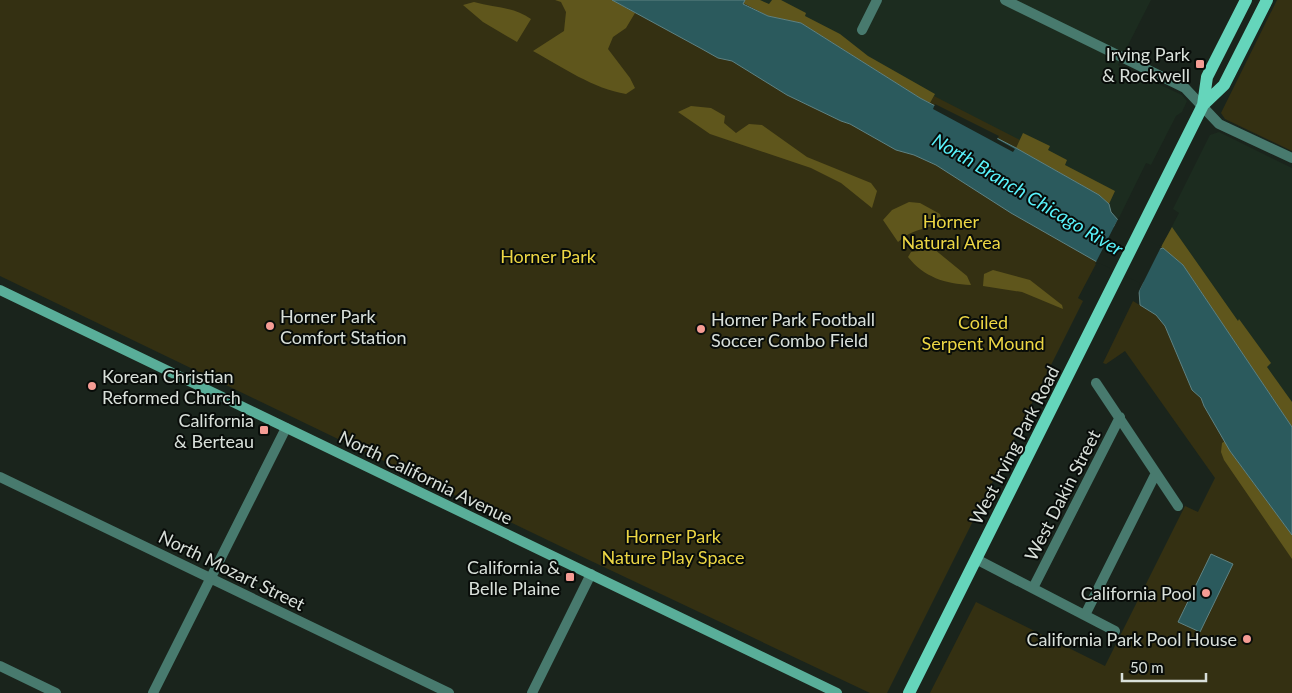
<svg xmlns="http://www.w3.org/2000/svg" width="1292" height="693" font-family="Lato,sans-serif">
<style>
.built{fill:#1c2c1f}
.green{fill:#343012}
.forest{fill:#5f561c}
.water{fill:#2b5a5d;stroke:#5f8282}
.pier{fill:#1a241c}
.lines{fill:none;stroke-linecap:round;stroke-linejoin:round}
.street{stroke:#487a6e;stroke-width:10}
.secondary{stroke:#59ae99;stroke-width:10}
.primary{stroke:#65d5bb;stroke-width:12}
.poi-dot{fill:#f59c94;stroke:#080c09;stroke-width:2}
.labels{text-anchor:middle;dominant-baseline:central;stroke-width:4;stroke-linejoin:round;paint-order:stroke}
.poi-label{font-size:18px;fill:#d9e0da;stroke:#080c09;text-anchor:end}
.park-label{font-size:18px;fill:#ecd644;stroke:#080c09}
.street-label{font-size:18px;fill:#d9e0da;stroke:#080c09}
.water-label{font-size:19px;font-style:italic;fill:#59f3fc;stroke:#080c09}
</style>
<rect width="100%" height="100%" fill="#1a241c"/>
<path class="built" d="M 745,0 L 1151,0 L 1118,65 L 1182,95 L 1187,101 L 1182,112 L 1176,116 L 1151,165 L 1146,163 L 1118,220 L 1111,212 L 1109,204 L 1057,171 L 920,98 Z
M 1219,132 L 1292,168 L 1292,427 L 1183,265 L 1161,247 L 1179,213 L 1173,209 L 1210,135 Z"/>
<path class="green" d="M 0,0 L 612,0 L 702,49 L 718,58 L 732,61 L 787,95 L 841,121 L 850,124 L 896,150 L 914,155 L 936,165 L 1011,213 L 1097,262 L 1078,298 L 1083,301 L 887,693 L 870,693 L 589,560 L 0,276 Z
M 1277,0 L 1292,0 L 1292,151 L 1225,119 L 1221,113 Z
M 934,96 L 1020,140 L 1016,148 L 930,103 Z
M 1133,301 L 1156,315 L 1165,326 L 1192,390 L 1201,398 L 1204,406 L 1230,451 L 1292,535 L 1292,693 L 930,693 L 976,602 L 1105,666 L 1185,506 L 1198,512 L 1215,478 L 1125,351 L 1106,364 L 1103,363 Z"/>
<path class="forest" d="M 555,0 L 612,0 L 635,13 L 626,28 L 613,37 L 608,49 L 630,78 L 635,88 L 626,94 C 594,89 562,67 533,51 L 564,31 L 566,12 L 561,2 Z
M 745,0 L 760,0 L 769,4 L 772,0 L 781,0 L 806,13 L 805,16 L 840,34 L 868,56 L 935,94 L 930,103 L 920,98 L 801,23 L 768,16 L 743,3 Z
M 474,2 C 494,8 513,6 531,19 L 517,42 L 483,22 L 463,5 Z
M 691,106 L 711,108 L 725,116 L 724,123 L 736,133 L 749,124 L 762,125 L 807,157 L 871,183 L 877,191 L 872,208 L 841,183 L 811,168 L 710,134 L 678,112 Z
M 1023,133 L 1050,146 L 1048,150 L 1067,160 L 1065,165 L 1115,191 L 1109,204 L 1099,195 L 1016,148 Z
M 909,202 L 920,203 L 940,214 L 942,222 C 924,231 915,227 898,242 L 883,220 L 892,210 Z
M 1172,227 L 1238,321 L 1239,319 L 1271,363 L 1267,367 L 1292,402 L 1292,427 L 1183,265 L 1161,247 Z
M 934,249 L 967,276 L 971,285 C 945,284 924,277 908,257 L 911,252 Z
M 993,270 L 1030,280 L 1062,305 L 1063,309 L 1022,292 L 983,286 L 984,274 Z
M 1225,441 L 1230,451 L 1292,535 L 1292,559 L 1224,460 L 1221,452 L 1222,443 Z"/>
<path class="water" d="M 612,0 L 745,0 L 743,4 L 768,16 L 801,23 L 920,98 L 1016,148 L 1099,195 L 1109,204 L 1111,212 L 1118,220 L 1114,227 L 1160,249 L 1163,248 L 1183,265 L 1292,427 L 1292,535 L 1230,451 L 1204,406 L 1201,398 L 1192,390 L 1165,326 L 1156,315 L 1140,305 L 1139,291 L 1143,282 L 1098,260 L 1097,262 L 1011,213 L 936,165 L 914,155 L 896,150 L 850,124 L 841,121 L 787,95 L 732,61 L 718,58 L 702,49 Z
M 1211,554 L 1233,564 L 1200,632 L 1178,622 Z"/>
<path class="pier" d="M 935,104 L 999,136 L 997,139 L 1015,149 L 1013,152 L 933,109 Z
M 1119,217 L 1120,220 L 1117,225 L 1159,246 L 1162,245 L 1137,295 L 1140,283 L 1099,263 L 1095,264 Z"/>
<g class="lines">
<path class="street" d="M 1005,0 L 1185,88 L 1219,124 L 1292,158
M 862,30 L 877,0
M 1096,383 L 1178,506
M 0,477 L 449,693
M 976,559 L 1115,631
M 1033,588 L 1120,417
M 1085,615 L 1156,473
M 0,666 L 56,693
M 153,693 L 286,428
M 532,693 L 591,574"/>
<path class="secondary" d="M 0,290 L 837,693"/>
<path class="primary" d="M 1203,105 L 1224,85 L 1267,0
M 909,693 L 1203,105 L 1207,77 L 1246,0"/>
</g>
<g class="poi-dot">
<rect x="1195" y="59" width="10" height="10" rx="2.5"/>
<circle cx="270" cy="326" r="5"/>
<circle cx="701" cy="329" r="5"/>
<circle cx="92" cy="386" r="5"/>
<rect x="259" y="425" width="10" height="10" rx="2.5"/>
<rect x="565" y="572" width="10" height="10" rx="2.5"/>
<circle cx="1206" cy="593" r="5"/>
<circle cx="1247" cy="639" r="5"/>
</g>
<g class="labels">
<g class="poi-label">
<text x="1190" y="54">Irving Park<tspan x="1190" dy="21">&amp; Rockwell</tspan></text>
<text x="280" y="316" text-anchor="start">Horner Park<tspan x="280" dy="21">Comfort Station</tspan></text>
<text x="711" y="319" text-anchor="start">Horner Park Football<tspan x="711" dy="21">Soccer Combo Field</tspan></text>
<text x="102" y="376" text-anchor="start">Korean Christian<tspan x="102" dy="21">Reformed Church</tspan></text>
<text x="254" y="420">California<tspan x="254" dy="21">&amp; Berteau</tspan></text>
<text x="560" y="567">California &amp;<tspan x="560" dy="21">Belle Plaine</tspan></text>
<text x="1196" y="593">California Pool</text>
<text x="1237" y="639">California Park Pool House</text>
</g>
<g class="park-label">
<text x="951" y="221">Horner<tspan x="951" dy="21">Natural Area</tspan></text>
<text x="548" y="256">Horner Park</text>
<text x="983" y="322">Coiled<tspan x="983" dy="21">Serpent Mound</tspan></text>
<text x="673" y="536">Horner Park<tspan x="673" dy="21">Nature Play Space</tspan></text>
</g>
<g class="street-label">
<text transform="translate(1014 445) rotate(-63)">West Irving Park Road</text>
<text transform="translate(426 477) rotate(26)">North California Avenue</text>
<text transform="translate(1062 495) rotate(-63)">West Dakin Street</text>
<text transform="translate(232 570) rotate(26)">North Mozart Street</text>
</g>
<g class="water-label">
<text transform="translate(1028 194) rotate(31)">North Branch Chicago River</text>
</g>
</g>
<path d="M1122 673v8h84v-8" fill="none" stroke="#d9e0da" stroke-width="2.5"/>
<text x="1130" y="673" font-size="15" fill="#d9e0da" stroke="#080c09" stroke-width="4" paint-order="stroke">50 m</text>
</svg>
